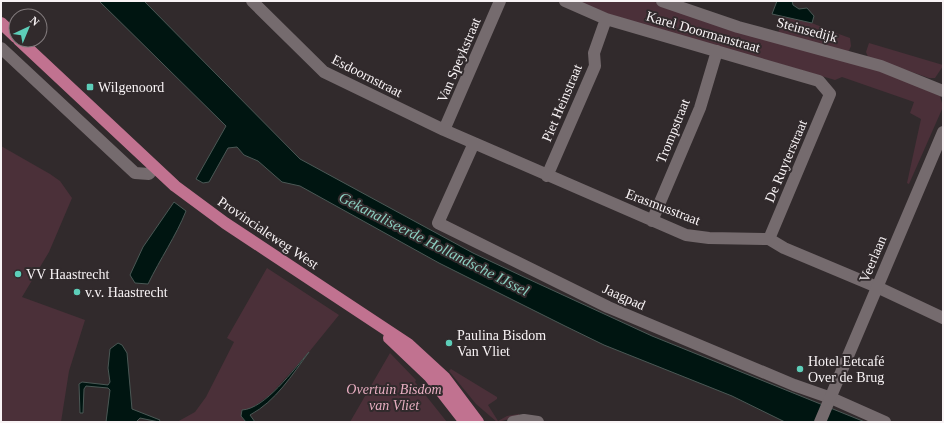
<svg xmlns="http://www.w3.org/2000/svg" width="944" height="423" font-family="Georgia,serif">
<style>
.green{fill:#4b3039}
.water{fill:#001511;stroke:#4a5855}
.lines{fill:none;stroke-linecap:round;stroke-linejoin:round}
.minor{stroke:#756b6e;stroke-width:12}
.tertiary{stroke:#756b6e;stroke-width:12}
.primary{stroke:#c17290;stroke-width:12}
.poi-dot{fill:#5dceb9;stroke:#312a2c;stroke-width:1.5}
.labels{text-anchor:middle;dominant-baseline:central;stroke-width:4;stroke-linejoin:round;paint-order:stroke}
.street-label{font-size:14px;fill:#f8f3f5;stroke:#312a2c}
.poi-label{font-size:14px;fill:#f8f3f5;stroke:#312a2c;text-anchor:start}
.park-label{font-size:14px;font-style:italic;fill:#e7aec1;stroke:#312a2c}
.water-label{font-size:15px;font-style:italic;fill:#8bcebf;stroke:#312a2c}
</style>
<rect width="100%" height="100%" fill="#312a2c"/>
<path class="green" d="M 577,1 L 652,1 L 698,17 L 880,70 L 940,96 L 943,107 L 909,184 L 907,183 L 921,119 L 910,113 L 914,102 L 842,77 L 835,80 L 611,15 Z
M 782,17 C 806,17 828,31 850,38 L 851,46 L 848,53 L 778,34 Z
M 869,43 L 943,65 L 943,66 L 935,78 L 929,78 L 868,57 L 866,52 Z
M 1,146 L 50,174 L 60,181 L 72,198 L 49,252 L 22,297 L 85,320 L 69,371 L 61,422 L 1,422 Z
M 267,268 L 339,315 L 309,352 L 271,394 L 241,416 L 246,422 L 177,422 L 195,412 L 206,397 L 234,342 L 227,338 Z
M 390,353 L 416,380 L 415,382 L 447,422 L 350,422 Z
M 451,369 L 497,397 L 497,399 L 488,405 L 498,421 L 507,416 L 519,414 L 519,417 L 497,422 L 476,404 L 449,371 Z"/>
<path class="water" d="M 99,1 L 144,1 L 300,159 L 473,253 L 526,278 L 652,336 L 865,422 L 785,422 L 732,396 L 604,345 L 565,326 L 439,263 L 300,186 L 282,182 L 258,161 L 244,155 L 237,147 L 228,148 L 209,182 L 203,183 L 196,179 L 226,126 Z
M 777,1 L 792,1 L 793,5 L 799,9 L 807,8 L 814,16 L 812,23 L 772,14 Z
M 174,202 L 186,211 C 176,236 160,259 148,284 L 135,283 L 130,275 L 143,247 Z
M 118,343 L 122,345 L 127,353 L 132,409 L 160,420 L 159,422 L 140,418 L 136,422 L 106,422 L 110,390 L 108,388 L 86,386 L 84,389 L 83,413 L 80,413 L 79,384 L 82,382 L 108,385 L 110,382 L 108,368 L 110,349 Z
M 309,352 C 292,375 276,401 250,415 L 255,422 L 246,422 L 241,416 L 242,410 C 265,409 294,369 309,352 Z"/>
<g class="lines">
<path class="minor" d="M 252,1 L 324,72 L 444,130 L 686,235 L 709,238 L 769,239 L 784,248 L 877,287 L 943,318
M 565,1 L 606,19 L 819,81 L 830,94 L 769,239
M 1,48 L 135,173 L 149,174 L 154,168
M 444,130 L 500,1
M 474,143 L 438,223 L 608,307 L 794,385 L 831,398 L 885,422
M 547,176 L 595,66 L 594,53 L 606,19
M 652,221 L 700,108 L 717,51
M 513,422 L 524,420 L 538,422"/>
<path class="tertiary" d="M 662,1 L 738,27 L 881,66 L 943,91
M 820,422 L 943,132"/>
<path class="primary" d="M 1,23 L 16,37
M 19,40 L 175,186 L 225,223 L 408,344 L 445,378 L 478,422
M 389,338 L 430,377 L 465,422"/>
</g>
<g class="poi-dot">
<rect x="86" y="83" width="8" height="8" rx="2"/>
<circle cx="18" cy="274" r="4"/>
<circle cx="77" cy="292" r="4"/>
<circle cx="449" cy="343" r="4"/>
<circle cx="800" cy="369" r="4"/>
</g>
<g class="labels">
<g class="street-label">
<text transform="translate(807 30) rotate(15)">Steinsedijk</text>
<text transform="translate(703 32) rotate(16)">Karel Doormanstraat</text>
<text transform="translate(459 60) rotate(-67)">Van Speykstraat</text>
<text transform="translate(367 76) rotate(27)">Esdoornstraat</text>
<text transform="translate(562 103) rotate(-67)">Piet Heinstraat</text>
<text transform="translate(673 131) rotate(-68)">Trompstraat</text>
<text transform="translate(786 161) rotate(-67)">De Ruyterstraat</text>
<text transform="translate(663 207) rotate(21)">Erasmusstraat</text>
<text transform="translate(268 233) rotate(34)">Provincialeweg West</text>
<text transform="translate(873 259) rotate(-67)">Veerlaan</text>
<text transform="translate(624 297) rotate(24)">Jaagpad</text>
</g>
<g class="poi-label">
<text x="98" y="87">Wilgenoord</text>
<text x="26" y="274">VV Haastrecht</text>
<text x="85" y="292">v.v. Haastrecht</text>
<text x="457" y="335">Paulina Bisdom<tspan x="457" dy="16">Van Vliet</tspan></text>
<text x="808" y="361">Hotel Eetcafé<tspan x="808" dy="16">Over de Brug</tspan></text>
</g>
<g class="park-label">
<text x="394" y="389">Overtuin Bisdom<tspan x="394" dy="16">van Vliet</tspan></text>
</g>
<g class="water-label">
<text transform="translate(434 244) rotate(27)">Gekanaliseerde Hollandsche IJssel</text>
</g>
</g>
<rect width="944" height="423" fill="none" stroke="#f8f3f5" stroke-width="4"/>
<g transform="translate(28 28) rotate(44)"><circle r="19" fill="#312a2c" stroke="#817a7c"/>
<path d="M0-3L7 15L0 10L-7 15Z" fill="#5dceb9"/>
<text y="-6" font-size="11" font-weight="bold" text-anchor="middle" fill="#f8f3f5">N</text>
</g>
</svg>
